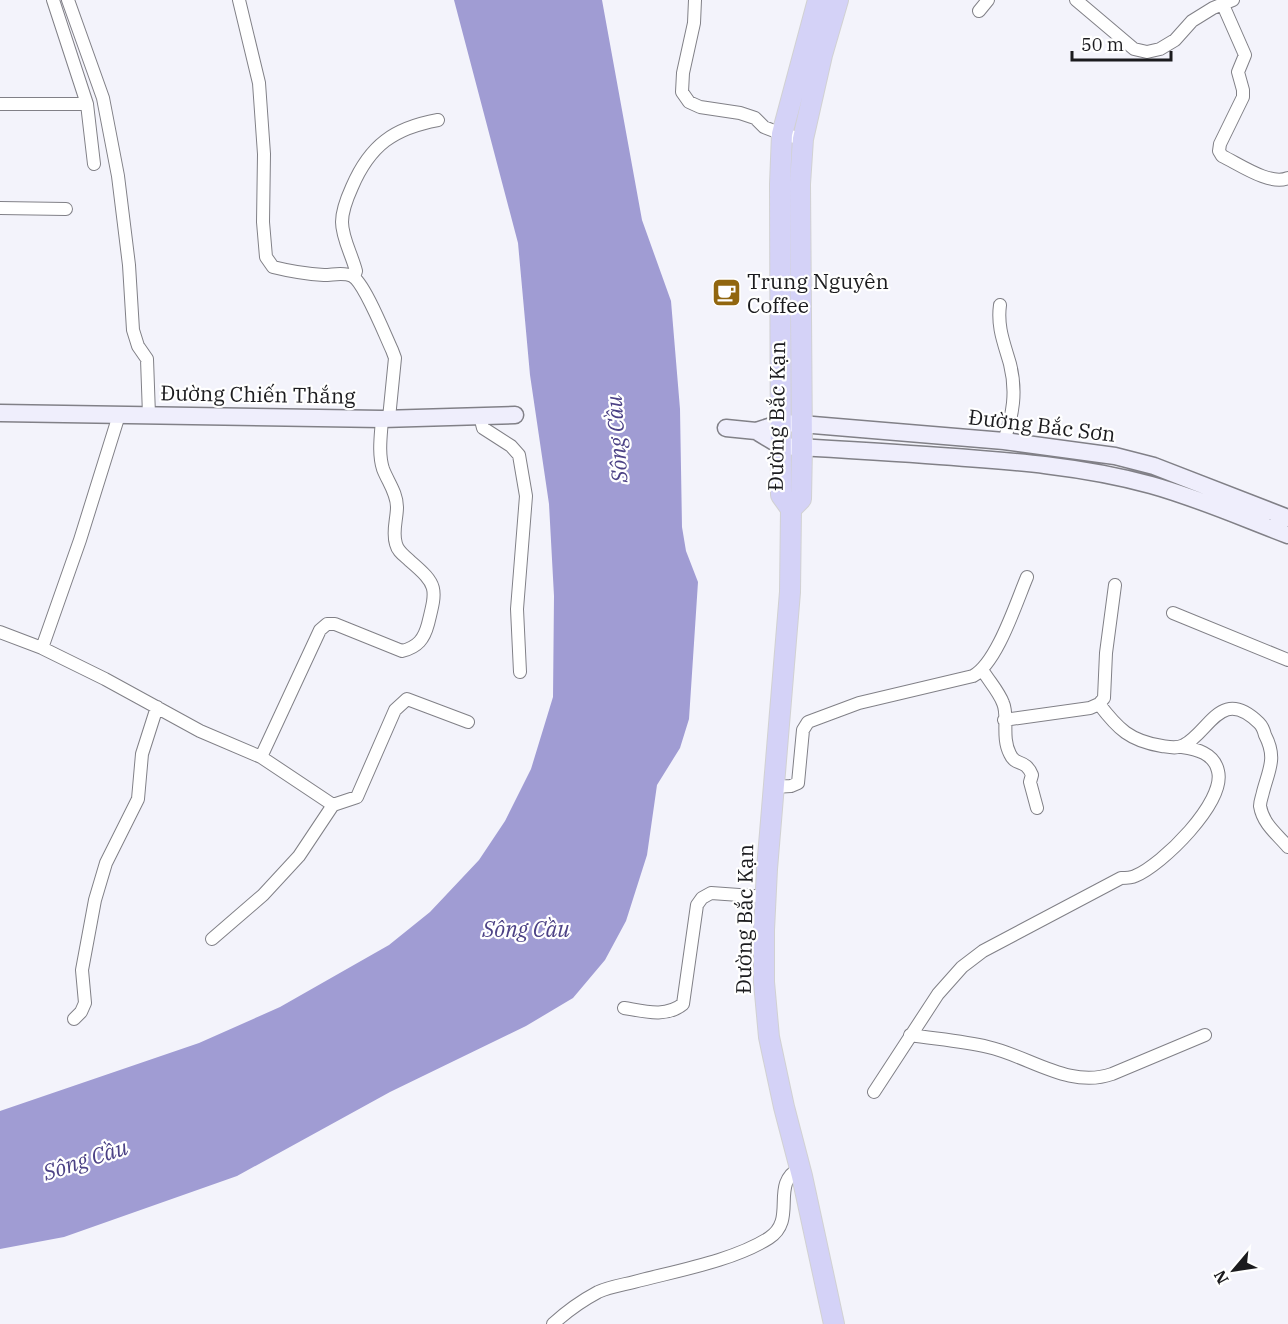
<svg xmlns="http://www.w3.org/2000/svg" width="1288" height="1324" font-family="'IBM Plex Serif',serif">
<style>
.water{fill:#a09cd3}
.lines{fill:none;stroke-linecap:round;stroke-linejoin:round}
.minor-casing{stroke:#818087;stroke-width:14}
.secondary-casing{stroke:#818087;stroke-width:19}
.trunk-casing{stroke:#d1d1d2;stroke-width:22}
.minor{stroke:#fff;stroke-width:12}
.secondary{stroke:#efeefc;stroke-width:16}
.trunk{stroke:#d4d2f7;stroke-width:20}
.labels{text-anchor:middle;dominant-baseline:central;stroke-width:4.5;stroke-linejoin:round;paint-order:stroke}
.poi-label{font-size:21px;fill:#1b1b1e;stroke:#fff;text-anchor:start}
.street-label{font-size:21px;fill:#1b1b1e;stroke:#fff}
.water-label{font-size:22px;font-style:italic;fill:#4b4185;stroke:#fff}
</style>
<rect width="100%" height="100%" fill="#f3f3fb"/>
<path class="water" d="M 454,0 L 602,0 L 642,220 L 671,301 L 680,409 L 682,527 L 686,551 L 698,582 L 689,719 L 680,748 L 657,785 L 647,855 L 626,921 L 605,960 L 573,998 L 526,1026 L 390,1092 L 237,1176 L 64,1237 L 0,1249 L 0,1111 L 199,1043 L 280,1007 L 389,945 L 430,912 L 479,860 L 505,821 L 531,769 L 553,697 L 554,596 L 549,504 L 530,375 L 518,243 Z"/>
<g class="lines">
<defs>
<path id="minor" d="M 53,0 L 87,104 L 94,164
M 68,0 L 103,98 L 118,176 L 129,265 L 133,330 L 138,346 L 147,359 L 149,415
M 239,0 L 259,83 L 264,154 L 263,222 L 266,257 L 273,267 C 289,271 306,274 324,275 C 333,275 344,272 352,276 C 364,282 385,335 392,350 L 395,358 L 389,418
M 695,0 L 694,23 L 683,73 L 682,92 L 689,102 L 700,107 L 740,113 L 755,118 L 764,127 L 782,134 L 803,139
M 1076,0 L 1134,49 L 1147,52 L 1160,49 L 1175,40 L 1192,21 L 1213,8 L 1233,0
M 1223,5 L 1245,55 L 1238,72 L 1243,90 L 1243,97 L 1220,144 L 1219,151 L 1222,156 C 1239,164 1270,186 1288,178
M 979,11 L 988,0
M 0,104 L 87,104
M 0,208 L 66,209
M 354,277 L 356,271 C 352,255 342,238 342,222 C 342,210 347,198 352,187 C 370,145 394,128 438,120
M 1000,305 C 997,327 1004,343 1010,364 C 1017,392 1013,414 1004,441
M 480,416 L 483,428 L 511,446 L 519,455 L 526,496 L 517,609 L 520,672
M 1173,613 L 1288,660
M 0,632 L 42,648 L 105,679 L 200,731 L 261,757 L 333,805 L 357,797 L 395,710 L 407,699 L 468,722
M 42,648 L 80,540 L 119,415
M 983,671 C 989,681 999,692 1003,703 C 1009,716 1001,737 1010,754 C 1016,767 1025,758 1032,775 L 1030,782 L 1037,808
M 1099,704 C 1118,729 1130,741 1162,746 C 1169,747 1177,749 1184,745 C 1210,731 1221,686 1259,723 C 1262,726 1264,731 1265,735 C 1277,758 1269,769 1263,792 C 1262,797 1260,801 1260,806 C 1263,824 1277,834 1288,847
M 1004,720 L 1090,708 L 1099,704 L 1104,698 L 1106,653 L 1115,585
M 261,757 L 320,630 L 327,624 L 335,624 L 402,651 C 418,647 424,639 428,624 C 437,588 438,585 410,561 C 404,555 398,552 396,544 C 392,532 397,519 397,507 C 397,493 388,482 383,469 C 378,453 381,435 382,419
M 774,787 L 791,786 L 798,783 L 803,730 L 808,722 L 859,703 L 973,676 C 997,663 1016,603 1027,577
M 212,939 L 263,895 L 299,856 L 333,805
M 624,1008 C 643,1011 666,1018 683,1004 L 697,905 L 702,898 L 711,893 L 766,897
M 74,1019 L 81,1012 L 85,1003 L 82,970 L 95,900 L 106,863 L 138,799 L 142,754 L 157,707
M 910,1035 C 936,1039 963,1041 988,1047 C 1029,1056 1069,1089 1112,1074 L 1205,1035
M 874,1092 L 938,994 L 962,967 L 983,951 L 1121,878 C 1126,878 1131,878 1135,876 C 1162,865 1226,802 1218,771 C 1214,753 1196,749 1182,747
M 553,1324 C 566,1312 583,1300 598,1292 C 609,1287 622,1285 634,1282 C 675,1271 733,1261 769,1238 C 798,1219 769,1184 800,1168"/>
<path id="secondary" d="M 0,413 L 382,419 L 515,415
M 726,428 L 756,431 L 781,423 L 801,424 L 1004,441 L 1115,456 L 1154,466 L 1288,518
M 756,431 L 781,446 C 834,449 887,452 940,456 C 1011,461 1082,466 1151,485 C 1198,498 1243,518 1288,535"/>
<path id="trunk" d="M 818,0 L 782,134 L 780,184 L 781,495 L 791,509 L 790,592 L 767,869 L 764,930 L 764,982 L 769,1037 L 784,1107 L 802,1176 L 834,1324
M 791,509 L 801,499 L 802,447 L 800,184 L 803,139 L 822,55 L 838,0"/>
</defs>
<use href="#minor" class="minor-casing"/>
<use href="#secondary" class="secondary-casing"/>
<use href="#trunk" class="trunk-casing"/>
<use href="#minor" class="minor"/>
<use href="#secondary" class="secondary"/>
<use href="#trunk" class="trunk"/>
</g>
<defs>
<symbol id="cafe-square" viewBox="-11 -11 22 22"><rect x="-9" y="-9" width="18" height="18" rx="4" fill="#91660f" stroke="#fff"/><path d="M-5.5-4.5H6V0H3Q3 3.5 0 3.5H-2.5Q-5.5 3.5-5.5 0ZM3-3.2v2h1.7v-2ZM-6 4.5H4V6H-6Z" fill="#fff"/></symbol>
</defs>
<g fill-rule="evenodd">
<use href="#cafe-square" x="710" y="276" width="33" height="33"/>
</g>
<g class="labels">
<g class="poi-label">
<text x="747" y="281">Trung Nguyên<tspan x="747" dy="24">Coffee</tspan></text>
</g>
<g class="street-label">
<text transform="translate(258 394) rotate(1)">Đường Chiến Thắng</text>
<text transform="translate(776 416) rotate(-89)">Đường Bắc Kạn</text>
<text transform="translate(1042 425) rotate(7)">Đường Bắc Sơn</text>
<text transform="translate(744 919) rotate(-89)">Đường Bắc Kạn</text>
</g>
<g class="water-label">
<text transform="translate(616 439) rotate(-94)">Sông Cầu</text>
<text x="526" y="928">Sông Cầu</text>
<text transform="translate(85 1159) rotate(-18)">Sông Cầu</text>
</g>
</g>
<g transform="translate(1234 1270) rotate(241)" stroke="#ffffff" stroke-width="4.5" paint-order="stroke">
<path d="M0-4.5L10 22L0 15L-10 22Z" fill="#1b1b1e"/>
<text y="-9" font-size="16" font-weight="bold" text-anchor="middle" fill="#1b1b1e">N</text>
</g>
<path d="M1072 51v9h99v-9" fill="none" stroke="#1b1b1e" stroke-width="3"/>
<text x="1081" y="51" font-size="18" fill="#1b1b1e" stroke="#ffffff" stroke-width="4.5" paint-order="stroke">50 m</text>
</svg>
